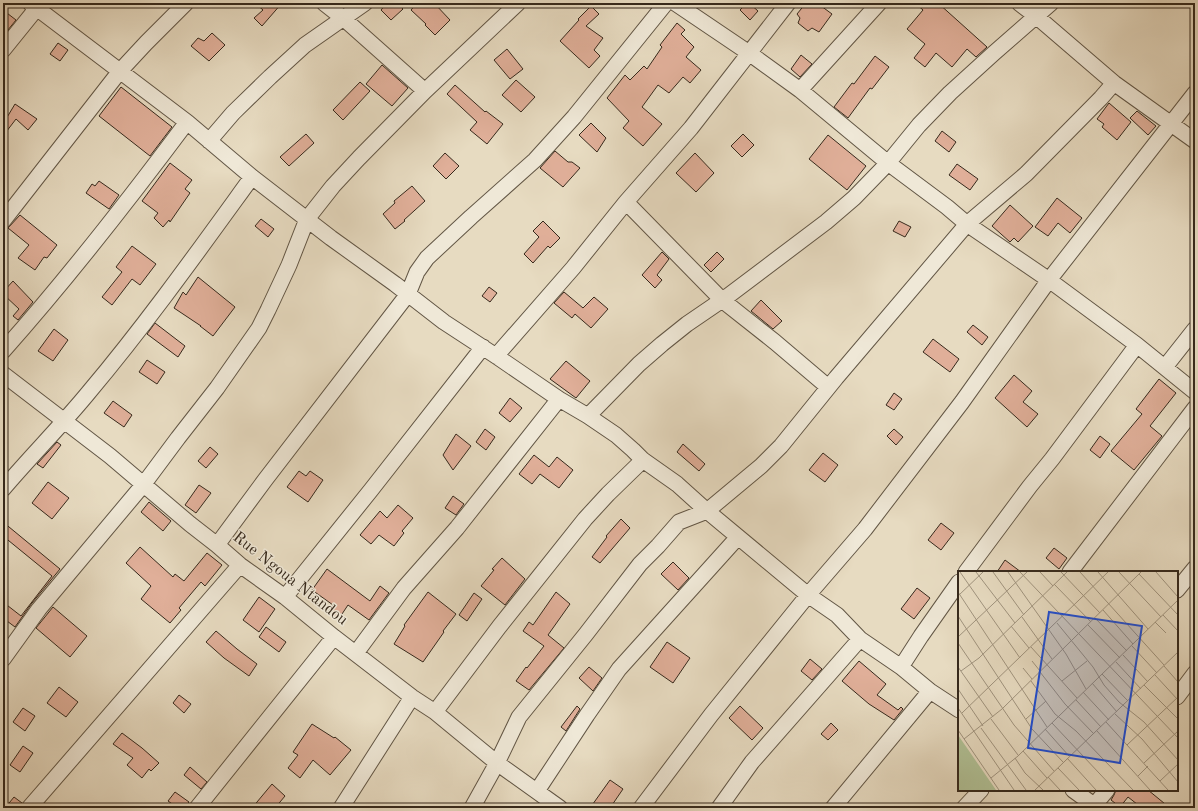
<svg xmlns="http://www.w3.org/2000/svg" width="1198" height="811" font-family="'Old Standard TT',serif">
<style>
.building{fill:#e0af99;stroke:#36291c}
.lines{fill:none;stroke-linecap:round;stroke-linejoin:round}
.minor-casing{stroke:#625645;stroke-width:17}
.minor{stroke:#efe8d7;stroke-width:15}
.labels{text-anchor:middle;dominant-baseline:central;stroke-width:3;stroke-linejoin:round;paint-order:stroke}
.street-label{font-size:16px;fill:#36291c;stroke:#efe8d7}
.inset-road{fill:none;stroke:#a0947f;stroke-width:1}
.view{fill:#1d4ed8;fill-opacity:0.15;stroke:#1d4ed8;stroke-width:2}
.inset-edge{fill:none;stroke:#36291c;stroke-width:2}
</style>
<rect width="100%" height="100%" fill="#e7dbc1"/>
<filter id="stains"><feTurbulence type="fractalNoise" baseFrequency=".005" numOctaves="4"/><feColorMatrix values="0 0 0 0 .2 0 0 0 0 .09 0 0 0 0 .02 0 0 0 .5 -.17"/></filter>
<radialGradient id="worn" r=".72"><stop offset=".6" stop-color="#630" stop-opacity="0"/><stop offset="1" stop-color="#630" stop-opacity=".3"/></radialGradient>
<path class="building" d="M 255,3 L 282,3 L 262,26 L 254,18 L 263,10 Z
M 387,3 L 397,3 L 403,9 L 391,20 L 381,10 Z
M 417,3 L 434,3 L 450,20 L 435,35 L 425,25 L 426,24 L 411,10 Z
M 747,3 L 749,3 L 758,11 L 750,20 L 740,10 Z
M 806,3 L 817,3 L 832,14 L 819,32 L 812,28 L 808,31 L 798,23 L 800,18 L 797,14 Z
M 915,3 L 938,3 L 987,47 L 976,57 L 967,49 L 952,67 L 936,53 L 925,67 L 914,58 L 925,44 L 907,29 L 923,10 Z
M 591,6 L 599,14 L 586,26 L 603,38 L 594,50 L 600,56 L 589,68 L 560,41 L 579,20 L 578,19 Z
M 3,10 L 16,20 L 3,36 Z
M 677,23 L 685,30 L 681,34 L 694,47 L 686,57 L 701,70 L 690,83 L 683,77 L 669,93 L 658,85 L 642,107 L 662,124 L 643,146 L 623,128 L 629,121 L 607,98 L 625,75 L 630,80 L 644,66 L 647,69 L 662,47 L 660,45 Z
M 212,33 L 225,45 L 209,61 L 191,46 L 198,38 L 204,41 Z
M 58,43 L 68,50 L 60,61 L 50,54 Z
M 507,49 L 523,69 L 510,79 L 494,60 Z
M 801,55 L 812,64 L 800,77 L 791,69 Z
M 875,56 L 889,67 L 872,89 L 870,88 L 848,118 L 834,107 L 852,83 L 854,84 Z
M 382,65 L 408,88 L 392,106 L 366,84 Z
M 516,80 L 535,97 L 521,112 L 502,95 Z
M 360,82 L 370,91 L 343,120 L 333,110 Z
M 455,85 L 485,112 L 486,111 L 503,124 L 487,144 L 470,130 L 477,122 L 447,94 Z
M 121,87 L 172,127 L 150,156 L 99,116 Z
M 1109,103 L 1131,122 L 1117,140 L 1102,127 L 1104,124 L 1097,119 Z
M 15,104 L 37,119 L 28,130 L 16,119 L 3,136 L 3,124 Z
M 1137,111 L 1156,126 L 1148,135 L 1130,118 Z
M 591,123 L 606,138 L 597,152 L 579,135 Z
M 942,131 L 956,142 L 949,152 L 935,141 Z
M 306,134 L 314,143 L 289,166 L 280,157 Z
M 743,134 L 754,145 L 742,157 L 731,146 Z
M 828,135 L 866,166 L 847,190 L 809,159 Z
M 555,151 L 568,162 L 572,162 L 580,168 L 563,187 L 540,168 Z
M 445,153 L 459,166 L 446,179 L 433,166 Z
M 695,153 L 714,173 L 696,192 L 676,173 Z
M 170,163 L 192,180 L 185,189 L 190,193 L 170,222 L 169,220 L 163,227 L 154,218 L 158,213 L 142,201 Z
M 957,164 L 978,179 L 970,190 L 949,175 Z
M 99,181 L 119,195 L 109,209 L 86,193 L 92,184 L 95,186 Z
M 412,186 L 425,201 L 404,220 L 405,221 L 395,229 L 383,214 L 395,203 L 394,201 Z
M 1057,198 L 1082,218 L 1070,233 L 1058,223 L 1048,236 L 1035,227 Z
M 1010,205 L 1033,226 L 1018,242 L 1014,238 L 1010,242 L 992,226 Z
M 20,215 L 57,245 L 47,258 L 44,257 L 35,270 L 18,258 L 29,245 L 8,228 Z
M 261,219 L 274,229 L 268,237 L 255,226 Z
M 543,221 L 560,238 L 550,248 L 548,246 L 533,263 L 524,254 L 539,237 L 533,231 Z
M 899,221 L 911,227 L 905,237 L 893,231 Z
M 132,246 L 156,264 L 140,285 L 132,279 L 112,305 L 102,297 L 122,272 L 116,267 Z
M 662,252 L 669,259 L 657,275 L 662,280 L 655,288 L 642,275 Z
M 717,252 L 724,259 L 711,272 L 704,265 Z
M 198,277 L 235,307 L 213,336 L 200,326 L 201,326 L 174,308 L 183,292 L 186,295 Z
M 13,281 L 33,302 L 18,320 L 13,316 L 19,309 L 3,294 L 3,292 Z
M 489,287 L 497,293 L 490,302 L 482,296 Z
M 564,292 L 583,308 L 594,297 L 608,309 L 591,328 L 575,314 L 572,318 L 554,303 Z
M 761,300 L 782,321 L 773,329 L 751,311 Z
M 155,323 L 185,346 L 178,357 L 147,334 Z
M 973,325 L 988,337 L 982,345 L 967,332 Z
M 54,329 L 68,340 L 53,361 L 38,351 Z
M 933,339 L 959,359 L 950,372 L 923,352 Z
M 147,360 L 165,372 L 157,384 L 139,372 Z
M 566,361 L 590,381 L 576,398 L 550,379 Z
M 1014,375 L 1032,391 L 1023,402 L 1038,414 L 1027,427 L 995,398 Z
M 1159,379 L 1176,393 L 1150,426 L 1162,436 L 1134,470 L 1111,451 L 1142,414 L 1136,409 Z
M 894,393 L 902,399 L 894,410 L 886,405 Z
M 510,398 L 522,408 L 510,422 L 499,413 Z
M 113,401 L 132,415 L 124,427 L 104,413 Z
M 485,429 L 495,437 L 486,450 L 476,442 Z
M 894,429 L 903,437 L 896,445 L 887,436 Z
M 456,434 L 471,446 L 453,470 L 443,455 Z
M 1100,436 L 1110,444 L 1100,458 L 1090,450 Z
M 57,442 L 61,445 L 43,468 L 37,464 Z
M 683,444 L 705,464 L 699,471 L 677,452 Z
M 210,447 L 218,454 L 206,468 L 198,461 Z
M 823,453 L 838,465 L 825,482 L 809,470 Z
M 534,455 L 549,467 L 557,457 L 573,470 L 559,488 L 540,474 L 532,484 L 519,474 Z
M 299,471 L 306,476 L 310,471 L 323,480 L 308,502 L 287,487 Z
M 48,482 L 69,498 L 52,519 L 32,503 Z
M 199,485 L 211,493 L 196,513 L 185,505 Z
M 453,496 L 464,504 L 456,515 L 445,508 Z
M 149,502 L 171,521 L 163,531 L 141,512 Z
M 398,505 L 413,518 L 402,531 L 404,533 L 394,546 L 379,535 L 371,544 L 360,535 L 380,511 L 387,518 Z
M 621,519 L 630,528 L 600,563 L 592,557 L 607,537 L 606,536 Z
M 3,522 L 60,569 L 32,603 L 15,627 L 3,618 L 3,602 L 21,616 L 52,576 L 3,536 Z
M 941,523 L 954,533 L 941,550 L 928,540 Z
M 140,547 L 173,577 L 175,574 L 184,581 L 207,553 L 222,565 L 205,586 L 201,582 L 179,608 L 181,610 L 170,623 L 141,599 L 151,586 L 126,563 Z
M 1054,548 L 1067,558 L 1059,569 L 1046,558 Z
M 502,558 L 525,579 L 505,605 L 481,586 L 494,570 L 492,569 Z
M 1005,560 L 1021,572 L 997,572 Z
M 673,562 L 689,578 L 678,590 L 661,574 Z
M 327,569 L 370,601 L 380,586 L 389,593 L 369,620 L 348,605 L 338,620 L 328,612 L 333,605 L 312,590 Z
M 917,588 L 930,598 L 914,619 L 901,609 Z
M 428,592 L 456,614 L 443,631 L 444,632 L 423,662 L 394,644 L 405,626 L 404,625 Z
M 556,592 L 570,604 L 548,635 L 564,648 L 529,690 L 516,681 L 526,667 L 527,668 L 544,646 L 523,631 L 529,622 L 533,625 Z
M 474,593 L 482,599 L 467,621 L 459,615 Z
M 259,597 L 275,609 L 259,632 L 243,620 Z
M 53,607 L 87,636 L 70,657 L 36,628 Z
M 266,627 L 286,642 L 279,652 L 259,637 Z
M 216,631 L 237,649 L 257,664 L 249,676 L 224,658 L 206,642 Z
M 667,642 L 690,658 L 673,683 L 650,667 Z
M 810,659 L 822,669 L 812,680 L 801,671 Z
M 859,661 L 886,684 L 877,695 L 898,710 L 901,707 L 903,709 L 894,720 L 869,704 L 842,681 Z
M 589,667 L 602,678 L 593,691 L 579,678 Z
M 59,687 L 78,702 L 66,717 L 47,703 Z
M 179,695 L 191,704 L 184,713 L 173,703 Z
M 577,706 L 580,709 L 566,731 L 561,727 Z
M 740,706 L 763,728 L 752,740 L 729,718 Z
M 23,708 L 35,716 L 25,731 L 13,722 Z
M 831,723 L 838,730 L 828,740 L 821,734 Z
M 312,724 L 334,738 L 335,737 L 351,750 L 330,775 L 313,760 L 300,778 L 288,768 L 298,755 L 293,752 Z
M 122,733 L 142,748 L 159,763 L 151,771 L 149,769 L 142,778 L 127,765 L 133,758 L 113,744 Z
M 23,746 L 33,753 L 20,772 L 10,765 Z
M 190,767 L 207,782 L 201,789 L 184,775 Z
M 610,780 L 623,789 L 610,808 L 590,808 Z
M 272,784 L 285,796 L 275,808 L 252,808 Z
M 1116,790 L 1148,790 L 1170,808 L 1142,808 L 1128,797 L 1120,807 L 1111,800 L 1114,795 Z
M 175,792 L 189,802 L 184,808 L 178,808 L 168,801 Z
M 14,797 L 22,803 L 20,808 L 5,808 Z"/>
<g class="lines">
<defs>
<path id="minor" d="M 30,3 L 187,122 L 252,177 L 331,238 L 395,284 L 444,322 L 496,356 L 559,399 L 588,416 L 616,435 L 633,450 L 643,460 L 677,484 L 707,511 L 808,595 L 837,615 L 860,639 L 901,667 L 930,691 L 959,710
M 324,3 L 343,18 L 425,91
M 675,3 L 749,53 L 800,90 L 888,163 L 947,207 L 967,224 L 1049,280 L 1137,345 L 1195,392
M 1019,3 L 1036,16 L 1114,83 L 1195,141
M 3,50 L 41,3
M 800,90 L 879,3
M 209,141 L 233,113 L 270,77 L 305,45 L 365,3
M 626,202 L 722,300 L 775,342 L 828,387
M 3,221 L 120,71 L 146,43 L 186,3
M 3,351 C 68,278 128,201 187,122
M 496,356 L 573,268 L 626,202 L 691,128 L 788,3
M 1165,367 L 1195,329
M 3,374 L 110,456 L 190,524 L 217,545 L 240,565 L 285,597 L 334,637 L 412,697 L 435,712 L 497,763 L 560,808
M 588,416 L 639,364 L 662,344 L 687,324 L 728,296 L 826,222 L 854,198 L 888,163 L 919,125 L 950,93 L 994,53 L 1051,3
M 3,489 C 31,456 62,425 89,392 C 147,323 199,250 252,177
M 217,545 L 265,480 L 408,294 L 417,272 L 427,258 L 471,217 L 535,160 L 574,117 L 666,3
M 966,572 L 1030,486 L 1052,459 L 1137,345
M 1070,572 L 1195,408
M 1177,590 L 1195,568
M 285,597 L 371,490 L 483,347
M 356,653 L 404,588 L 457,528 L 559,399
M 3,659 L 39,609 L 143,485 L 178,438 L 217,388 L 259,328 L 268,310 L 289,265 L 307,219 L 333,186 L 359,158 L 425,91 L 518,3
M 901,667 L 921,636 L 959,582
M 1177,697 L 1195,673
M 435,712 L 499,627 L 585,519 L 608,494 L 643,460
M 1073,790 L 1098,808
M 537,791 L 587,715 L 619,669 L 738,537
M 29,808 L 240,565
M 197,808 L 334,637
M 341,808 L 412,697
M 472,808 L 497,763 L 519,717 L 586,634 L 640,564 L 658,546 L 679,522 L 707,511 L 761,466 L 781,446 L 836,378 L 967,224 L 1026,174 L 1101,98 L 1114,83
M 641,808 L 711,715 L 808,595 L 865,529 L 962,402 L 1049,280 L 1195,93
M 719,808 L 752,762 L 860,639
M 833,808 L 930,691
M 964,808 L 981,790
M 1092,808 L 1107,790"/>
</defs>
<use href="#minor" class="minor-casing"/>
<use href="#minor" class="minor"/>
</g>
<g class="labels">
<g class="street-label">
<text transform="translate(290 579) rotate(38)">Rue Ngoua Ntandou</text>
</g>
</g>
<g transform="translate(958 571)">
<rect width="220" height="220" fill="#e7dbc1"/>
<path d="M 0,164 L 38,219 L 0,219 Z" fill="#b1c196"/>
<path class="inset-road" d="M 2,1 L 62,87M 18,1 L 57,52M 35,1 L 66,44M 50,1 L 108,83 L 128,118M 62,1 L 220,167M 82,1 L 95,15M 103,1 L 142,42M 122,1 L 206,94M 140,1 L 190,58M 161,1 L 203,46M 198,1 L 220,26M 181,3 L 220,44M 96,13 L 133,51M 0,21 L 89,156M 0,25 L 25,1M 145,39 L 175,73M 205,44 L 220,60M 0,45 L 74,158 L 105,191M 64,46 L 94,88M 137,47 L 169,80M 197,51 L 208,62M 99,52 L 135,96 L 146,114 L 161,131 L 186,151 L 220,189M 130,54 L 162,87M 53,55 L 71,77M 0,66 L 69,1M 0,72 L 56,154 L 96,200M 174,75 L 199,102M 73,76 L 119,127M 165,84 L 190,111M 74,90 L 82,100M 158,91 L 183,118M 206,95 L 220,111M 0,96 L 35,146M 65,97 L 74,108M 3,100 L 21,87 L 109,1M 82,101 L 107,133 L 136,163M 144,103 L 170,130M 197,104 L 220,129M 73,110 L 97,143 L 118,160 L 175,219M 104,110 L 129,90M 134,112 L 159,141M 186,114 L 220,148M 0,118 L 25,155M 125,121 L 151,149M 118,129 L 143,156M 0,137 L 56,219M 4,142 L 150,1M 157,143 L 184,168 L 220,211M 33,148 L 60,184M 68,148 L 88,130M 148,151 L 210,219M 94,152 L 157,219M 23,157 L 68,219M 87,158 L 111,185M 0,159 L 41,219M 139,160 L 192,219M 6,168 L 44,138 L 183,1M 169,174 L 220,126M 65,180 L 89,207M 57,187 L 67,202 L 85,219M 109,187 L 138,219M 186,192 L 220,160M 100,197 L 121,219M 180,205 L 190,195M 90,206 L 102,219M 33,207 L 60,185 L 220,29M 202,210 L 220,193M 77,219 L 220,81"/>
<path class="view" d="M 91,41 L 184,55 L 162,192 L 70,177 Z"/>
<rect width="220" height="220" class="inset-edge"/>
</g>
<rect width="1198" height="811" fill="none" stroke="#e7dbc1" stroke-width="16"/>
<rect x="4" y="4" width="1190" height="803" fill="none" stroke="#36291c" stroke-width="2"/>
<rect x="8" y="8" width="1182" height="795" fill="none" stroke="#36291c"/>
<rect width="100%" height="100%" filter="url(#stains)"/>
<rect width="100%" height="100%" fill="url(#worn)"/>
</svg>
